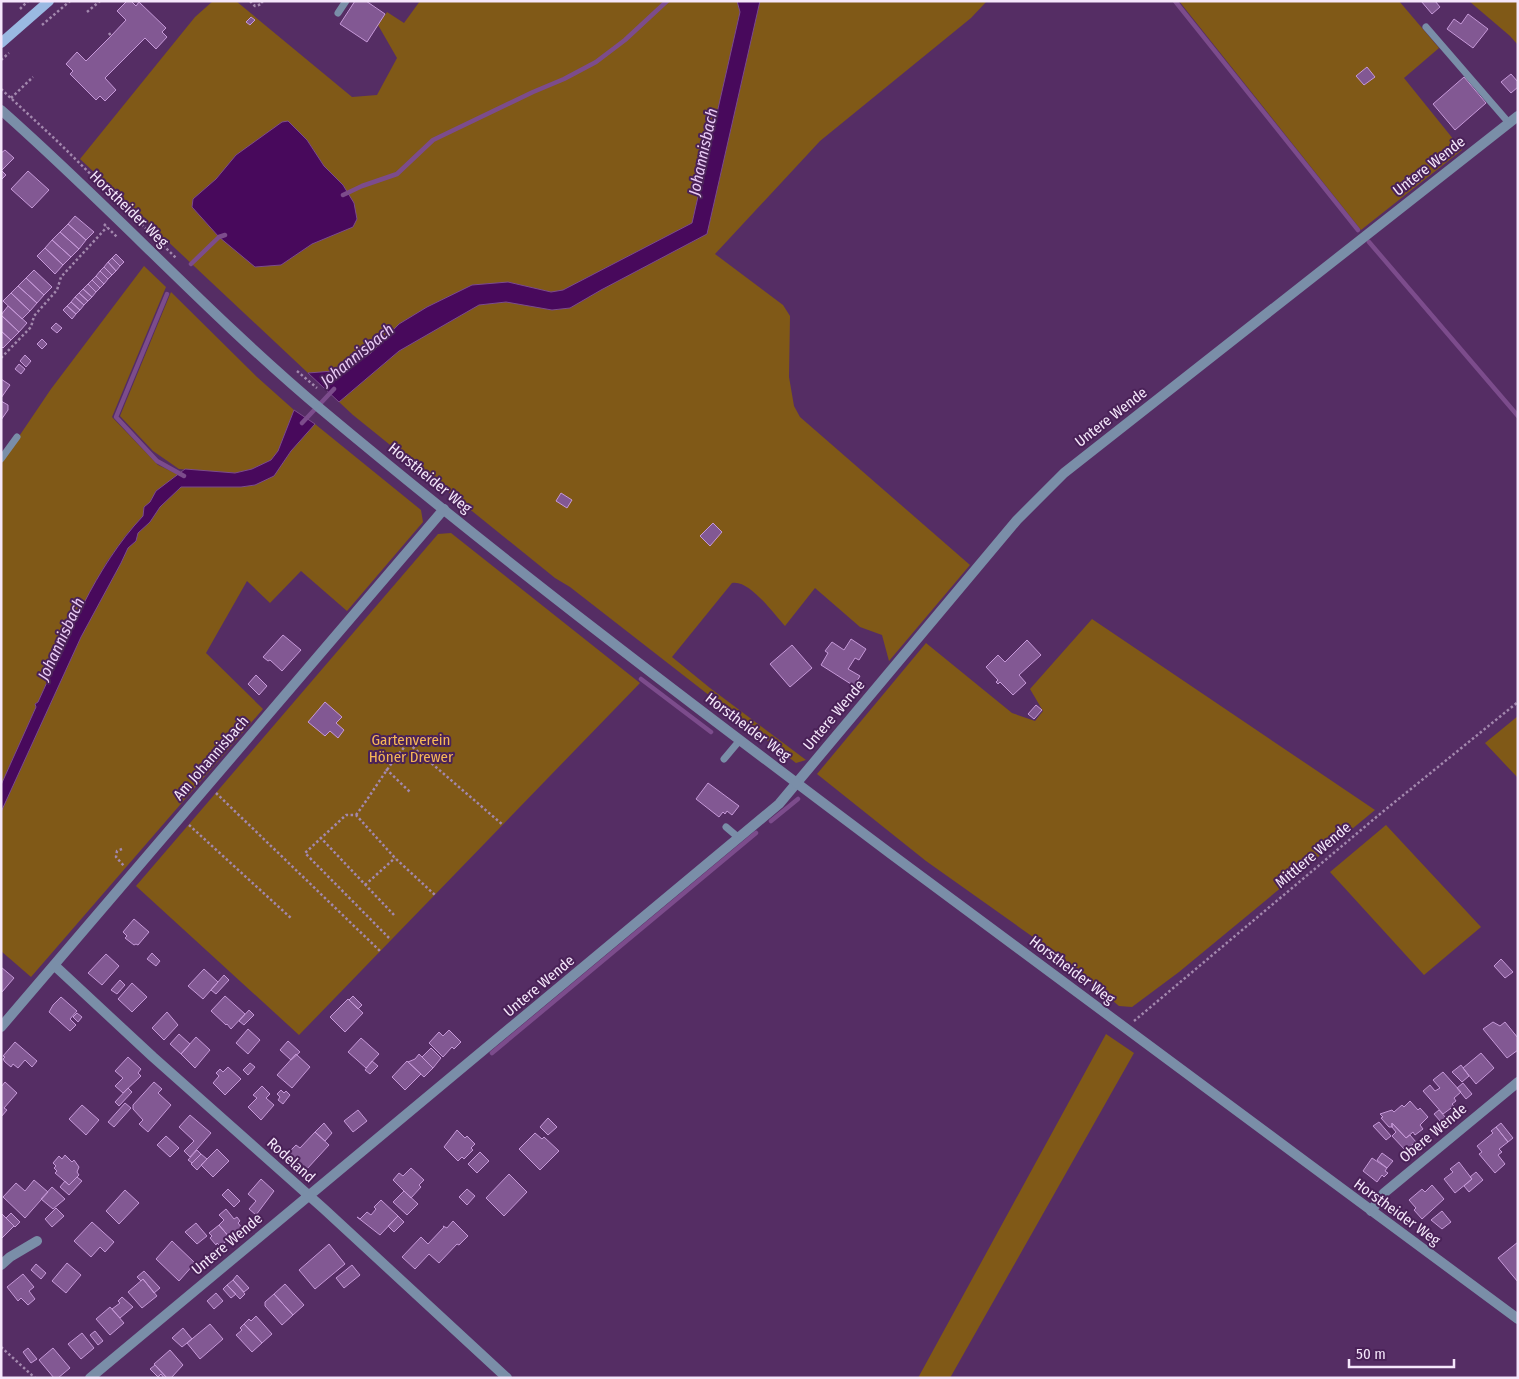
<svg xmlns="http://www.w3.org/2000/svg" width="1519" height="1379" font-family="'Fira Sans Condensed',sans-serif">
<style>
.green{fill:#805917;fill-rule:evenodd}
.water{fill:#48095c;stroke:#7c4c8c}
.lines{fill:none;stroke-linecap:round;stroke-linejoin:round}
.stream{stroke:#7c4c8c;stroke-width:4.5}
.building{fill:#825893;stroke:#c699d8}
.path{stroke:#a388ae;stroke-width:2.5;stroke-dasharray:2.5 2.5;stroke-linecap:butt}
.service{stroke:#7a8ea8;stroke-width:7}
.minor{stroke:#7a8ea8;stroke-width:10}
.tertiary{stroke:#7a8ea8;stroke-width:10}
.secondary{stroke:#9ab9e2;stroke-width:10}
.labels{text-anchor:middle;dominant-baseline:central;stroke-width:4;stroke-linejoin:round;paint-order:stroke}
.street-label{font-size:15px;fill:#f5e7fb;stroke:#4a2258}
.park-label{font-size:15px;fill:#f7b857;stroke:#4a2258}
.water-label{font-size:16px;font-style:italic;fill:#eacbf6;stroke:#4a2258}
</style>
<rect width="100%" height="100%" fill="#552d64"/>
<path class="green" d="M 213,1 L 236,1 L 352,97 L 377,95 L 397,58 L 378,25 L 387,12 L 404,23 L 420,1 L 737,1 L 740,12 L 692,223 L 563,290 L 551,292 L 508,282 L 472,285 L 427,307 L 399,324 L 371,353 L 346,370 L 308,373 L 80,159 L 195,17 ZM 307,140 L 324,166 L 343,185 L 348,194 L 352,227 L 312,244 L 281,265 L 219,237 L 192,207 L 193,199 L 216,179 Z
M 760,1 L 987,1 L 971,18 L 820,141 L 715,254 L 783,305 L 790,316 L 789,377 L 794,406 L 800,417 L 970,565 L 889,661 L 882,635 L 860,627 L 815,588 L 785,626 C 773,613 749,579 732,583 L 672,657 L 710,688 L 806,760 L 796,763 L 570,587 L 555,578 L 353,415 L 339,402 L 399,351 L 479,305 L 506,302 L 552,310 L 570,308 L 601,290 L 707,234 Z
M 1179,1 L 1399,1 L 1439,48 L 1404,78 L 1462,150 L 1361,230 Z
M 1469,1 L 1518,1 L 1518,45 L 1510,36 Z
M 144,266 L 166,287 L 112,417 L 158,465 L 179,475 L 156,491 L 143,516 L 126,535 L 106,563 L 68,637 L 38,702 L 35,704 L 36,707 L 1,785 L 1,463 L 51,389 Z
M 171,292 L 257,377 L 294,410 L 278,451 L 272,460 L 252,469 L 235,473 L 179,469 L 153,451 L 120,416 Z
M 315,424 L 421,510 L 423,522 L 347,611 L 301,571 L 270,603 L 247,581 L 206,653 L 263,709 L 31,977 L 1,951 L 1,812 L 81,637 L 121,563 L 128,548 L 136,541 L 138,533 L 150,522 L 160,507 L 181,487 L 241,487 L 255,485 L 274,475 L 291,451 Z
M 451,533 L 640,683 L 299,1035 L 136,886 L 438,534 Z
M 1092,619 L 1375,810 L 1179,972 L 1132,1007 L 1119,1006 L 1057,954 L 926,861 L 817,774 L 926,643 L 1012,713 L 1035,721 L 1043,711 L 1030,689 Z
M 1518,716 L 1518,778 L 1485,743 Z
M 1386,825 L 1481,927 L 1424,975 L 1330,872 Z
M 1106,1034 L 1134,1053 L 950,1378 L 918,1378 Z"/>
<path class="water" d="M 737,1 L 760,1 L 707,234 L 601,290 L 570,308 L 552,310 L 506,302 L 479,305 L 399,351 L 339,402 L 308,373 L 346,370 L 371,353 L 399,324 L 427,307 L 472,285 L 508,282 L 551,292 L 563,290 L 692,223 L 740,12 Z
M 288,121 L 307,140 L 324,166 L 343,185 L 354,203 L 357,219 L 353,227 L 312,244 L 281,265 L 255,267 L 219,237 L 192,207 L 193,199 L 216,179 L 236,155 L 282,122 Z
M 294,410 L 315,424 L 291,451 L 274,476 L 255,485 L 241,487 L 181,487 L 160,507 L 150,522 L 138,533 L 136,541 L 128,548 L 121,563 L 81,637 L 1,812 L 1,785 L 36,707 L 35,704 L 38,702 C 68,637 94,568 143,516 L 144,507 L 150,502 L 156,491 L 185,469 L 235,473 L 252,469 L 271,460 L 278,451 Z"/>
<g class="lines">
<path class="stream" d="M 1175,1 L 1358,230
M 343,195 L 362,186 L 397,174 L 433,140 L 533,92 L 564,79 L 596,62 L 625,40 L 667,1
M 1369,242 L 1518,416
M 191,264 L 219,237 L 225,235
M 167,294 L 116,417 L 157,461 L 184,476
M 302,423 L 334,389
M 641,679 L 711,732
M 771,821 L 798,799
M 492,1053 L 756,833"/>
</g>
<path class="building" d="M 127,1 L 131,1 L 136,6 L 139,2 L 166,28 L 162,32 L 167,37 L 156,49 L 145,38 L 105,78 L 116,90 L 105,101 L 100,96 L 96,100 L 70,74 L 73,71 L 66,64 L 77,52 L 86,61 L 111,36 L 126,20 L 117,11 Z
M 355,1 L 366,1 L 385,14 L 367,42 L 340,24 Z
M 1421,1 L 1435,1 L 1440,7 L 1432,14 Z
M 1468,14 L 1488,29 L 1473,48 L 1447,29 L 1454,19 L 1461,24 Z
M 251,17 L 255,20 L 250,25 L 246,22 Z
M 1367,67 L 1375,77 L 1364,85 L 1356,76 Z
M 1511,74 L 1518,82 L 1518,87 L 1511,93 L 1501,82 Z
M 1464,77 L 1486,103 L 1455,130 L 1433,104 Z
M 5,150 L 14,158 L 1,171 L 1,153 Z
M 2,171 L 6,175 L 1,180 L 1,171 Z
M 28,171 L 49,190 L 32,208 L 11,189 Z
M 75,216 L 94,232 L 86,240 L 68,224 Z
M 68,224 L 86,240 L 79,249 L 60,232 Z
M 60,232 L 79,249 L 71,257 L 52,240 Z
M 52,240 L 71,257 L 63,265 L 45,248 Z
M 45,248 L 63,265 L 55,274 L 37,256 Z
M 116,254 L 124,262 L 120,266 L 112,258 Z
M 112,258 L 120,266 L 116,271 L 108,262 Z
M 108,262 L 116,271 L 112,275 L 104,267 Z
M 104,267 L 112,275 L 108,279 L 100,271 Z
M 34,270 L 52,287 L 44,295 L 26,278 Z
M 100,271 L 108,279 L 104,284 L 96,276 Z
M 96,276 L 104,284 L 100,288 L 92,280 Z
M 26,278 L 44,295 L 37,303 L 18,286 Z
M 92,280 L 100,288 L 96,292 L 88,284 Z
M 88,284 L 96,292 L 92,297 L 83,289 Z
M 18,286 L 37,303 L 30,311 L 11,293 Z
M 83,289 L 92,297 L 88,301 L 79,293 Z
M 11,293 L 30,311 L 22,319 L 3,301 Z
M 79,293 L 88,301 L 84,305 L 75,297 Z
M 75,297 L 84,305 L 80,310 L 71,302 Z
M 71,302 L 80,310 L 76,314 L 67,306 Z
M 8,306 L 27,323 L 19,332 L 1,315 Z
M 67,306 L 76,314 L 72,319 L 63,310 Z
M 1,315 L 19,332 L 11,340 L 1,331 Z
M 56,323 L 62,328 L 57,333 L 51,328 Z
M 1,331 L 11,340 L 3,348 L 1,346 Z
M 42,339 L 47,344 L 42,349 L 37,344 Z
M 25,355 L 31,361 L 26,367 L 20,361 Z
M 19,364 L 25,369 L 21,374 L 15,369 Z
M 1,379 L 10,385 L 1,398 Z
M 1,401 L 8,405 L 8,410 L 1,420 Z
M 561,493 L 572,500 L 567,508 L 556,501 Z
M 713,523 L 722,532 L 710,546 L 700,536 Z
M 283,635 L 301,650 L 282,671 L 270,660 L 268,661 L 263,657 Z
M 851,639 L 866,649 L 859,660 L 855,658 L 848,669 L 860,676 L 854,686 L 821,665 L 828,653 L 825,651 L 832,642 L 844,650 Z
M 1027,640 L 1041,655 L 1019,675 L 1026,683 L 1013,695 L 1000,682 L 998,684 L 996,682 L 998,680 L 986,667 L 998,655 L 1005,662 Z
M 792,645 L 812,668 L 790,687 L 770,664 Z
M 256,675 L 267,686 L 259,695 L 248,684 Z
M 325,702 L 342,717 L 336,723 L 344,730 L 338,738 L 330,731 L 325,736 L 308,722 Z
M 1036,705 L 1042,710 L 1034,719 L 1028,714 Z
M 708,783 L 739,806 L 732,815 L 727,811 L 725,814 L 723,812 L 719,817 L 696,799 Z
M 134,919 L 149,932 L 138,945 L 136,944 L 134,945 L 125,938 L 127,936 L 123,932 Z
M 152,953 L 160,961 L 156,966 L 147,959 Z
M 106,954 L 119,966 L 102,985 L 88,973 Z
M 1501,959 L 1513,972 L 1505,978 L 1494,966 Z
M 1,967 L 14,978 L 2,992 L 1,992 Z
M 204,969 L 218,982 L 203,999 L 188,986 Z
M 224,975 L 229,980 L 216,994 L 211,990 Z
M 120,980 L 125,985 L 117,994 L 111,990 Z
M 132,983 L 147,997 L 132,1012 L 118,999 Z
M 225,996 L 245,1014 L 231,1029 L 227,1024 L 226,1025 L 211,1011 Z
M 353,996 L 362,1005 L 358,1009 L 349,1000 Z
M 61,997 L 77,1011 L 70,1019 L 76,1025 L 70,1031 L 49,1012 L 53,1005 Z
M 348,999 L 363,1013 L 345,1032 L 330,1017 Z
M 249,1010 L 254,1015 L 244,1025 L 239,1021 Z
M 167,1012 L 178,1025 L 164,1040 L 152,1028 Z
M 77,1013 L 82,1017 L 78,1022 L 73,1017 Z
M 1493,1022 L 1500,1026 L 1505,1022 L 1518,1038 L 1518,1050 L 1507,1058 L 1483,1029 Z
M 248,1029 L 260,1040 L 248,1054 L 236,1043 Z
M 449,1030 L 461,1042 L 454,1049 L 452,1047 L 443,1057 L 429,1043 L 439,1032 L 443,1036 Z
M 179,1034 L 190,1044 L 181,1054 L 170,1044 Z
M 196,1037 L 210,1050 L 195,1068 L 181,1054 Z
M 361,1038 L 379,1054 L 366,1068 L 348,1052 Z
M 288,1041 L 300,1052 L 291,1060 L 280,1050 Z
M 15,1042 L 37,1061 L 32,1067 L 25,1060 L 18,1068 L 13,1064 L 11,1067 L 5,1062 L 3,1059 L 5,1057 L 3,1056 Z
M 431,1048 L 441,1058 L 433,1068 L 422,1057 Z
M 1481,1053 L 1494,1068 L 1476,1084 L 1463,1068 Z
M 296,1054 L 310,1067 L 292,1088 L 277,1075 Z
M 419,1054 L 433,1068 L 424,1077 L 408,1062 L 415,1059 Z
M 128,1057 L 141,1069 L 138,1073 L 141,1076 L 123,1093 L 115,1086 L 123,1078 L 115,1071 Z
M 372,1061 L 378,1066 L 370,1074 L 365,1070 Z
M 407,1061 L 421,1074 L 405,1090 L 392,1077 Z
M 250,1063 L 255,1067 L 248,1075 L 243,1070 Z
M 1461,1065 L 1469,1076 L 1462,1082 L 1452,1072 Z
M 228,1067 L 241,1079 L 225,1095 L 213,1083 L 219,1076 L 216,1073 L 220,1069 L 223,1072 Z
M 1443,1072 L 1461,1092 L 1454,1098 L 1456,1101 L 1452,1104 L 1454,1106 L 1443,1114 L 1423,1091 L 1430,1085 L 1435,1091 L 1440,1088 L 1433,1080 Z
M 5,1082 L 17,1093 L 4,1108 L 7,1110 L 1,1117 L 1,1087 Z
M 154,1082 L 162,1089 L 158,1093 L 171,1105 L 148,1132 L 139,1124 L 143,1120 L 133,1109 L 133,1105 Z
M 1463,1083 L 1472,1094 L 1466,1099 L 1457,1088 Z
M 262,1086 L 270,1094 L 266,1098 L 274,1105 L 261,1120 L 248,1107 L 257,1098 L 253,1095 Z
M 128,1088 L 132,1092 L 119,1106 L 115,1102 Z
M 281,1090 L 284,1093 L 286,1091 L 290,1095 L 283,1104 L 278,1100 L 280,1097 L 277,1094 Z
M 1410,1101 L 1418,1110 L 1420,1108 L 1428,1117 L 1420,1125 L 1423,1129 L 1415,1135 L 1413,1132 L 1406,1138 L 1392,1123 L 1392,1127 L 1389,1127 L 1381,1118 L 1383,1117 L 1380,1114 L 1392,1110 L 1394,1112 L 1402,1105 L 1404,1107 Z
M 125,1103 L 131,1108 L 114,1127 L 108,1122 Z
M 82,1105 L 99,1120 L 86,1135 L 69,1119 Z
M 358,1110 L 367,1121 L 353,1132 L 344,1121 Z
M 1439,1110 L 1446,1118 L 1441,1122 L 1434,1114 Z
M 190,1115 L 211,1133 L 190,1157 L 184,1151 L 194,1141 L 179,1127 Z
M 548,1118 L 557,1127 L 548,1135 L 540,1127 Z
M 1379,1122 L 1391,1136 L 1386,1140 L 1373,1126 Z
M 324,1123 L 332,1133 L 325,1141 L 315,1132 Z
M 1392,1123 L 1406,1138 L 1410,1135 L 1416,1142 L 1405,1150 L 1392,1136 L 1396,1132 L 1392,1127 Z
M 1501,1123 L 1513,1138 L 1508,1142 L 1496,1127 Z
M 1496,1127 L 1508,1142 L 1499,1149 L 1502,1152 L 1498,1155 L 1505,1164 L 1495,1173 L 1479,1154 L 1482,1152 L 1477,1146 L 1493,1133 L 1491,1131 Z
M 457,1130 L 465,1138 L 467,1136 L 475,1144 L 471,1148 L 473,1150 L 464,1159 L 462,1157 L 458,1161 L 444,1147 Z
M 315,1132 L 329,1145 L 306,1170 L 288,1153 L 296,1145 L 300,1148 Z
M 535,1133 L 542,1139 L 544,1137 L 559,1151 L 540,1170 L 519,1149 Z
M 166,1136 L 179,1148 L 170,1157 L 157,1145 Z
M 217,1149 L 229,1161 L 213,1177 L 201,1165 Z
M 197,1150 L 201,1154 L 192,1163 L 188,1160 Z
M 480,1152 L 489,1161 L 477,1173 L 468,1164 Z
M 1382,1153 L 1393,1161 L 1387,1168 L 1377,1160 Z
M 201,1154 L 207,1159 L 197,1170 L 191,1164 Z
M 65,1155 L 72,1162 L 74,1160 L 79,1167 L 77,1172 L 79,1175 L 69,1185 L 55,1173 L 57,1171 L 54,1168 L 56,1166 L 53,1163 L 59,1156 L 62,1159 Z
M 1372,1158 L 1387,1168 L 1385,1171 L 1388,1173 L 1384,1177 L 1382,1175 L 1377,1182 L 1363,1171 Z
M 1459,1162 L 1472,1179 L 1455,1193 L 1444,1179 L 1453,1172 L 1450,1169 Z
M 411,1168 L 424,1180 L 419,1185 L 421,1187 L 411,1198 L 393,1180 L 399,1173 L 403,1176 Z
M 1476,1172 L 1483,1180 L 1469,1192 L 1464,1186 L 1472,1179 L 1470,1177 Z
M 509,1174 L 527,1192 L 504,1216 L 486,1198 Z
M 77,1177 L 82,1181 L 69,1195 L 60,1187 L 65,1181 L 69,1185 Z
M 261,1179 L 274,1191 L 256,1215 L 249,1209 L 256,1201 L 248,1194 Z
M 34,1180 L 48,1192 L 25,1218 L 3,1197 L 16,1183 L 25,1191 Z
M 1432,1185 L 1444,1199 L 1422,1219 L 1414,1210 L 1416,1208 L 1409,1200 L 1422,1189 L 1425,1192 Z
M 52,1187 L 65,1199 L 53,1209 L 41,1199 Z
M 228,1189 L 240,1201 L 234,1207 L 222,1195 Z
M 467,1189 L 475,1196 L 467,1205 L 459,1197 Z
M 125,1190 L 139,1203 L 119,1224 L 106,1211 Z
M 404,1191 L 418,1204 L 407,1215 L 393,1202 Z
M 381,1200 L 398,1216 L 380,1235 L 357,1217 L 360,1219 L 367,1212 L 371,1215 L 376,1209 L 374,1207 Z
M 56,1208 L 64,1216 L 52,1227 L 45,1219 Z
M 226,1209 L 234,1219 L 237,1217 L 240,1221 L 238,1223 L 242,1228 L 230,1238 L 219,1225 L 224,1220 L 219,1215 Z
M 1442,1211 L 1451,1222 L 1442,1229 L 1431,1220 Z
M 1,1213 L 14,1226 L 1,1239 Z
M 11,1213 L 20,1222 L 15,1227 L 6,1218 Z
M 398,1216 L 404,1222 L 394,1232 L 388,1226 Z
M 453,1221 L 468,1236 L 459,1245 L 457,1244 L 439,1263 L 429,1254 L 415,1269 L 402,1257 L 421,1237 L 428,1244 L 444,1227 L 443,1226 L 447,1228 Z
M 92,1222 L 114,1242 L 105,1252 L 100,1247 L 91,1257 L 74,1241 Z
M 196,1223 L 207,1236 L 197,1244 L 185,1232 Z
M 219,1225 L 230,1238 L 220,1246 L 217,1243 L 216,1245 L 210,1238 L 212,1236 L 209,1233 Z
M 172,1241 L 195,1263 L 179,1281 L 156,1259 Z
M 1518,1242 L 1518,1282 L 1498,1258 Z
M 329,1244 L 345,1264 L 315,1289 L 299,1270 Z
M 67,1263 L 81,1275 L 66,1293 L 52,1281 Z
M 36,1264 L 46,1273 L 41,1279 L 31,1270 Z
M 352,1265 L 360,1275 L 344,1288 L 336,1278 Z
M 144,1271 L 160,1288 L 154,1293 L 143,1279 L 141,1281 L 137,1277 Z
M 23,1274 L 34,1287 L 29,1291 L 35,1299 L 28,1305 L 21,1298 L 18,1301 L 7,1287 Z
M 237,1275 L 249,1288 L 244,1292 L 233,1280 Z
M 143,1279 L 157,1296 L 142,1308 L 128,1292 Z
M 233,1280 L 245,1294 L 240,1299 L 227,1285 Z
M 285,1284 L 304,1305 L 293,1315 L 274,1294 Z
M 227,1285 L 236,1294 L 231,1298 L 223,1289 Z
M 216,1293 L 223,1301 L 214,1309 L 207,1301 Z
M 274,1294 L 293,1315 L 282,1325 L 265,1306 L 265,1302 Z
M 122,1297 L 133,1307 L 120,1318 L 112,1309 L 120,1303 L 118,1301 Z
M 110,1307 L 124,1323 L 110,1335 L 96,1319 Z
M 256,1316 L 272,1334 L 262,1343 L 244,1324 L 249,1319 L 251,1321 Z
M 210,1324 L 223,1339 L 200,1359 L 187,1343 Z
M 244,1324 L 262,1343 L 252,1352 L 236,1335 L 242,1330 L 240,1328 Z
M 183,1328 L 192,1339 L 182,1347 L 172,1338 Z
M 95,1331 L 103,1341 L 98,1345 L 90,1335 Z
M 82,1333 L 94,1348 L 81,1359 L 68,1344 Z
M 28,1348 L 37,1359 L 31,1363 L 23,1352 Z
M 53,1348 L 70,1368 L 58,1378 L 54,1378 L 39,1360 Z
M 170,1350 L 183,1365 L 171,1378 L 167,1378 L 154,1364 Z
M 155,1365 L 167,1378 L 164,1378 L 161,1374 L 158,1377 L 150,1369 Z"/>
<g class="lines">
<path class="path" d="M 250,1 L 255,6 L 262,4 L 262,1
M 20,9 L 28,1
M 87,12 L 100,1
M 42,25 L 70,1
M 109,33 L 111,36
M 1,60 L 9,53
M 1,89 L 55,139 L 176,258
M 11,98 L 33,77
M 104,224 L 118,238
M 1,358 L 31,327 L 34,316 L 57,290 L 61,277 L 107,227
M 297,371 L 317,388
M 386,769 L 410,792
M 216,793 L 380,951
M 356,815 C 374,791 388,765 408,743 L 503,825
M 189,825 L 292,919
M 320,837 L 394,915
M 122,849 L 117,851 L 116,857 L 124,866
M 365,885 L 395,858
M 389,938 L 305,853 L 346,815 L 356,815 L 395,858 L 435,895
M 1134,1021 L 1380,814 L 1518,702
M 1,1347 L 35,1378"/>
<path class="service" d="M 338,13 L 346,1
M 1426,27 L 1509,123
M 1,459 L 17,437
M 724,759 L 740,740
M 726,827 L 739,838"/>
<path class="minor" d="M 54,965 L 153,1057 L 324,1209 L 507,1378
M 1,1027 L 444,509
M 1371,1211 L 1384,1193 L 1518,1082
M 1,1265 L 10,1257 L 37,1241
M 90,1378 L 779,804 L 1017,520 L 1064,473 L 1518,116"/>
<path class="tertiary" d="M 1,110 C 111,207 210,316 322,410 C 506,564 699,710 891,854 C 1100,1010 1309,1164 1518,1319"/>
<path class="secondary" d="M 1,43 L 49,1"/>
</g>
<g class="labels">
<g class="street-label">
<text transform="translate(1429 166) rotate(-38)">Untere Wende</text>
<text transform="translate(129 209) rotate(44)">Horstheider Weg</text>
<text transform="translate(1111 417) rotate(-38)">Untere Wende</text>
<text transform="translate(430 478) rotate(39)">Horstheider Weg</text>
<text transform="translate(834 715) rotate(-50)">Untere Wende</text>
<text transform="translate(748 727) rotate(37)">Horstheider Weg</text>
<text transform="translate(211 758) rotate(-49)">Am Johannisbach</text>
<text transform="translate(1313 855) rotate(-40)">Mittlere Wende</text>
<text transform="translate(1072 970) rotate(37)">Horstheider Weg</text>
<text transform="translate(539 986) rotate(-40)">Untere Wende</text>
<text transform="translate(1433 1133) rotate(-40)">Obere Wende</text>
<text transform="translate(291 1160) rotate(42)">Rodeland</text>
<text transform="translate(1397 1212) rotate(36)">Horstheider Weg</text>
<text transform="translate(227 1244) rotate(-40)">Untere Wende</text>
</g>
<g class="park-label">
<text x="411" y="740">Gartenverein<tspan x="411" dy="17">Höner Drewer</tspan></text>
</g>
<g class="water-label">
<text transform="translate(703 152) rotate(-78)">Johannisbach</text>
<text transform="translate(357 355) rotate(-39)">Johannisbach</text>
<text transform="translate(61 639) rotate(-65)">Johannisbach</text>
</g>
</g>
<rect width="1519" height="1379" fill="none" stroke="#f5e7fb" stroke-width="5"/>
<path d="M1349 1359v8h105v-8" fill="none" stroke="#f5e7fb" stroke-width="2.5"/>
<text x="1356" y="1359" font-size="15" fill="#f5e7fb" stroke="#4a2258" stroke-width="4" paint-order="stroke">50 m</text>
</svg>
